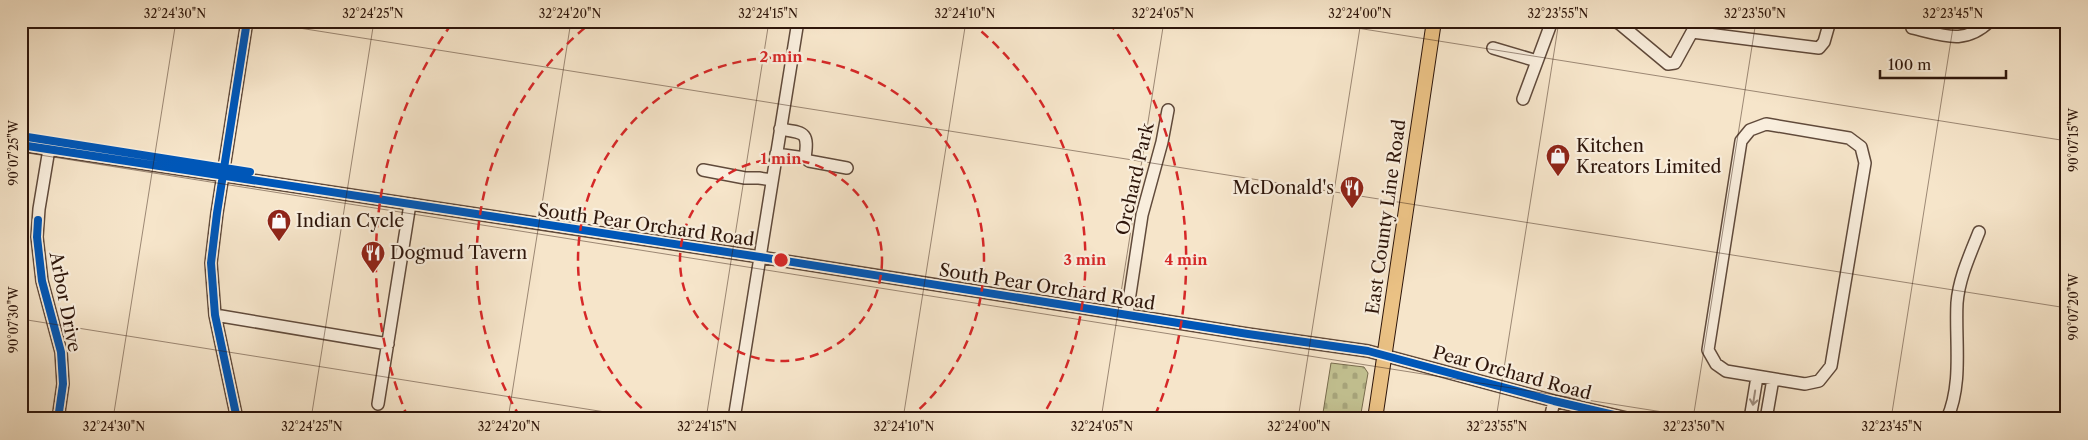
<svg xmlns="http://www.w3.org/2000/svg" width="2088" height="440" font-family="'Libre Caslon Text',serif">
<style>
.cemetery{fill:url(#cemetery-stones);stroke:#786c4e}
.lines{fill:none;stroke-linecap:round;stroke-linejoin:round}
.minor-casing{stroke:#604a3b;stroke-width:14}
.major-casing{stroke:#2e160b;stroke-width:16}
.minor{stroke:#f9eedd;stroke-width:11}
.major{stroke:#ebc285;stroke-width:14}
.cycleway-casing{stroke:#f9eedd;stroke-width:11}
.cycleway{stroke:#0057b8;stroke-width:8}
.oneway{stroke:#9e8d7e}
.ticks{fill:none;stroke:#2e160b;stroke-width:1;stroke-opacity:0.45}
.ring{fill:none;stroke:#d62828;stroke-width:2.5;stroke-dasharray:9 6}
.labels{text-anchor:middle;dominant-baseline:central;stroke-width:4.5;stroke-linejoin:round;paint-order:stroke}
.poi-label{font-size:18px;fill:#2e160b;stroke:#f9eedd;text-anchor:start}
.street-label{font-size:18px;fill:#2e160b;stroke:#f9eedd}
.centre{fill:#d62828;stroke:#f9eedd;stroke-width:2.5}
.ring-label{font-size:15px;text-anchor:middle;font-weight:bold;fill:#d62828;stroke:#f9eedd;stroke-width:4.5;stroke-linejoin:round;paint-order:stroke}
.neatline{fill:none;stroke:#2e160b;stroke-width:2}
.ticks-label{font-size:12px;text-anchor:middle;fill:#2e160b}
</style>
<defs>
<pattern id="cemetery-stones" width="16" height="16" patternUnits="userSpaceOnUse" patternTransform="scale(1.25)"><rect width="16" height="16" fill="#c3c292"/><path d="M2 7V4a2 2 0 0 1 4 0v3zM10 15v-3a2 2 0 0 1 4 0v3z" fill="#a8a67d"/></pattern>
</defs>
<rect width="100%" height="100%" fill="#f6e5ca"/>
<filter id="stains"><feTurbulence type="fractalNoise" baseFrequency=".004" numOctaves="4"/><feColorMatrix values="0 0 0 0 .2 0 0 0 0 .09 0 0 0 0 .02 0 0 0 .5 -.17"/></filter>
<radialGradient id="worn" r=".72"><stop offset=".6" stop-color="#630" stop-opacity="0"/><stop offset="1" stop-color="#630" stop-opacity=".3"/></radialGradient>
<path class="cemetery" d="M 1331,363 L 1364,367 L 1368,373 L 1360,419 L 1322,419 Z"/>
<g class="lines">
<defs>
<path id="minor" d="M 1614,21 L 1620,24 L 1668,64 L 1675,63 L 1692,32 L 1819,48 L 1824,42 L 1830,21
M 2064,21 L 2067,23
M 1912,28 C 1943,35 1964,46 1990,21
M 1493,48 L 1537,61
M 1523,99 L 1552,21
M 1766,124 L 1849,138 L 1861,147 L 1865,163 L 1831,366 L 1819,381 L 1805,384 L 1726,371 L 1716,364 L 1708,350 L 1741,141 L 1750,130 Z
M 780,129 C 804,133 809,131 805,158
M 21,145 L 760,257 L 1248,334 L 1368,351 L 1554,401 L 1631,419
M 49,149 L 39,209 L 37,237 L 42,281 L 61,352 L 63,384 L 58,419
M 776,154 L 805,158 L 809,161 L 847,168
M 703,170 L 745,178 L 759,178 L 772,180
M 1127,314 L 1142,215 L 1162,142 L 1168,110
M 215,315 L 388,344
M 378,404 L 410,204
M 237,419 L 215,315 L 211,263 L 217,213 L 247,21
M 734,419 L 798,21
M 1550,419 L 1554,401
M 1750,419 L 1757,377
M 1766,419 L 1773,379
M 1947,419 C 1963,383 1955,341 1957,303 C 1959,278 1970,255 1979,232"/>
<path id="major" d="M 1375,419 L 1434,21"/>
</defs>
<use href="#minor" class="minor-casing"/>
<use href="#major" class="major-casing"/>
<use href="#minor" class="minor"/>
<use href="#major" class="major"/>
<defs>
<path id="cycleway" d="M 21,136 L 250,172
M 21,145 L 760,257 L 1248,334 L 1368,351 L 1554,401 L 1631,419
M 38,220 L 37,237 L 42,281 L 61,352 L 63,384 L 58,419
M 237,419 L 215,315 L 211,263 L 217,213 L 247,21"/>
</defs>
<use href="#cycleway" class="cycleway-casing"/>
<use href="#cycleway" class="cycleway"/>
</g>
<defs><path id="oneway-shaft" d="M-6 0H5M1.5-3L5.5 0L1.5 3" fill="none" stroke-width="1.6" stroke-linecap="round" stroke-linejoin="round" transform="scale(1.25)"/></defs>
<use class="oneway" href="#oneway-shaft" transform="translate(1754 398) rotate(99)"/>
<path class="ticks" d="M 255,21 L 2067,308M 1313,21 L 2067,141M 21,152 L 1707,419M 21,319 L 649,419M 113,419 L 176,21M 311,419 L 374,21M 508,419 L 571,21M 706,419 L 769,21M 903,419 L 966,21M 1101,419 L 1164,21M 1298,419 L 1361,21M 1496,419 L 1559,21M 1693,419 L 1756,21M 1891,419 L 1954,21"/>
<g class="ring">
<circle cx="781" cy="260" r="101"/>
<path d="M653 418A203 203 0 1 1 909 418"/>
<path d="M520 417A304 304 0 0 1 592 22M970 22A304 304 0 0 1 1042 417"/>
<path d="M408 418A405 405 0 0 1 453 22M1109 22A405 405 0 0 1 1154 418"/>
</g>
<defs>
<symbol id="shop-pin" viewBox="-11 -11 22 30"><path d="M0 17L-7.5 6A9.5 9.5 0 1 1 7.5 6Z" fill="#8f2418" stroke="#f9eedd"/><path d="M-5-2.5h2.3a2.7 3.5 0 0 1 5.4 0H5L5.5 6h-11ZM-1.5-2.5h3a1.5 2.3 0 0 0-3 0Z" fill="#fff"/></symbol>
<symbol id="restaurant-pin" viewBox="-11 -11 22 30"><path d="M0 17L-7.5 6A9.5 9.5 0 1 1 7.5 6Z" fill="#8f2418" stroke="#f9eedd"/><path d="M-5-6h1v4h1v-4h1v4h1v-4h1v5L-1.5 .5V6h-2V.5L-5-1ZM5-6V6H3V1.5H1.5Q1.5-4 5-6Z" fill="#fff"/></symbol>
</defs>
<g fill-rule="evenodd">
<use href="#shop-pin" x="1544" y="142" width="28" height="38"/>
<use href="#restaurant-pin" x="1338" y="174" width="28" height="38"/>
<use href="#shop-pin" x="265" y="207" width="28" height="38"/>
<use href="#restaurant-pin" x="359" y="239" width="28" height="38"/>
</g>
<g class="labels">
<g class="poi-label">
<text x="1576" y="146">Kitchen<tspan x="1576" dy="21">Kreators Limited</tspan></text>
<text x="1334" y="188" text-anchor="end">McDonald's</text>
<text x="296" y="221">Indian Cycle</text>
<text x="390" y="253">Dogmud Tavern</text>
</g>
<g class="street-label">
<text transform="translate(1135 179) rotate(-77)">Orchard Park</text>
<text transform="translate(1386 217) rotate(-82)">East County Line Road</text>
<text transform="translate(646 225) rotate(8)">South Pear Orchard Road</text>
<text transform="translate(1047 287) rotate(9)">South Pear Orchard Road</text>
<text transform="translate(65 302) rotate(79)">Arbor Drive</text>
<text transform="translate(1512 373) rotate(15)">Pear Orchard Road</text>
</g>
</g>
<circle cx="781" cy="260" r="8" class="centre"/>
<g class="ring-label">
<text x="781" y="62">2 min</text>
<text x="781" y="164">1 min</text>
<text x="1085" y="265">3 min</text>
<text x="1186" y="265">4 min</text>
</g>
<rect width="2088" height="440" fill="none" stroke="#f6e5ca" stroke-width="55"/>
<path d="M1880 70v8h126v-8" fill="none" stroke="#2e160b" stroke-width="2.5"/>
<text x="1888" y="70" font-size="15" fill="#2e160b" stroke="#f9eedd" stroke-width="4" paint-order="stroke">100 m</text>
<rect x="28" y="28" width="2032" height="384" class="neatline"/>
<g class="ticks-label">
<text x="175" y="18">32°24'30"N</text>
<text x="373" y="18">32°24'25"N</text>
<text x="570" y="18">32°24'20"N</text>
<text x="768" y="18">32°24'15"N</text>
<text x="965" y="18">32°24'10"N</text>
<text x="1163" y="18">32°24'05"N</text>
<text x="1360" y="18">32°24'00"N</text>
<text x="1558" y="18">32°23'55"N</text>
<text x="1755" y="18">32°23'50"N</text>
<text x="1953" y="18">32°23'45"N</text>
<text transform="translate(2074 140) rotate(-90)" y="4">90°07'15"W</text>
<text transform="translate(14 153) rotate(-90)" y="4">90°07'25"W</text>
<text transform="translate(2074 307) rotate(-90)" y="4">90°07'20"W</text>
<text transform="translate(14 320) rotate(-90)" y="4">90°07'30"W</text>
<text x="114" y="431">32°24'30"N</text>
<text x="312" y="431">32°24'25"N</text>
<text x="509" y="431">32°24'20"N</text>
<text x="707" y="431">32°24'15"N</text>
<text x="904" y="431">32°24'10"N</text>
<text x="1102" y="431">32°24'05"N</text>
<text x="1299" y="431">32°24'00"N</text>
<text x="1497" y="431">32°23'55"N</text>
<text x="1694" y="431">32°23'50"N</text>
<text x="1892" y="431">32°23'45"N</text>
</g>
<rect width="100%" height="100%" filter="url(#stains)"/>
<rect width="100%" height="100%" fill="url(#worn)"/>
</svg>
